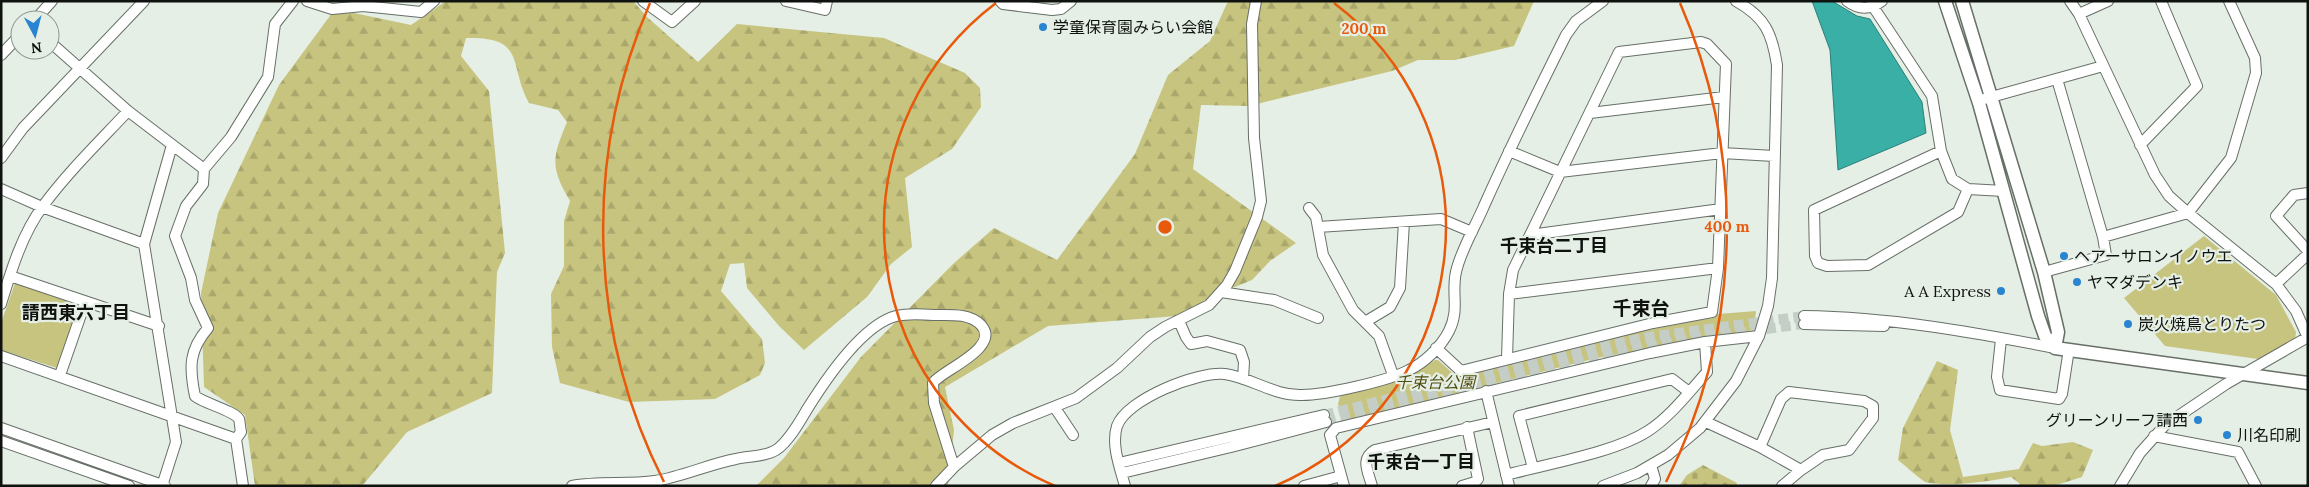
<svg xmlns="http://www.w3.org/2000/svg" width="2309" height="487" font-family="Lora,'Noto Sans JP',serif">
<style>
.forest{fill:url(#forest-firs)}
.cemetery{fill:url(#cemetery-stones)}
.park{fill:#c7c47f}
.water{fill:#39afa6;stroke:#2c8079}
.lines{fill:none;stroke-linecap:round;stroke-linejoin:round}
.minor-tunnel{stroke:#c5cec6;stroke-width:10;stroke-dasharray:10 5;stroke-linecap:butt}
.minor-casing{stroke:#676f67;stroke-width:12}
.major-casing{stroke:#676f67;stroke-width:15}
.minor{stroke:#fff;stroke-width:10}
.major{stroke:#fff;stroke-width:12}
.ring{fill:none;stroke:#e8590c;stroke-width:2.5}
.poi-dot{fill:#2984d1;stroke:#e5efe6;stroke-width:2}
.labels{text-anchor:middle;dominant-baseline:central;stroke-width:4.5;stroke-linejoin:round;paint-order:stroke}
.poi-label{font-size:16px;fill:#0f120f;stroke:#e5efe6;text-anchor:start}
.park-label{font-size:16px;font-style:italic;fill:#514e0f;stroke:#e5efe6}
.neighbourhood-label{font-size:18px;font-weight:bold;fill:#0f120f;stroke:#e5efe6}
.quarter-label{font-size:19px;font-weight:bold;fill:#0f120f;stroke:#e5efe6}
.centre{fill:#e8590c;stroke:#e5efe6;stroke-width:2.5}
.ring-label{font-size:15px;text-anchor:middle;font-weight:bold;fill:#e8590c;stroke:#e5efe6;stroke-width:4.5;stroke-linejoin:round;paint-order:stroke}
</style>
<defs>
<pattern id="forest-firs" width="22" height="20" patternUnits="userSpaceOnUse" patternTransform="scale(1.25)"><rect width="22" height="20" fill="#c7c47f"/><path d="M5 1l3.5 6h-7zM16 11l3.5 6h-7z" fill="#aaa76d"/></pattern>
<pattern id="cemetery-stones" width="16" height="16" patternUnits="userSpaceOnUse" patternTransform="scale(1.25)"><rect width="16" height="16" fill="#c7c47f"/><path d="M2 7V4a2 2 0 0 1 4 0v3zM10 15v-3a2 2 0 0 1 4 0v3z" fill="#aaa76d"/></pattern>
</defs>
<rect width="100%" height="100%" fill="#e5efe6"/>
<path class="forest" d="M 446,1 L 633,1 L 647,17 L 698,62 L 737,24 L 884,38 L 965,73 L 980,88 L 981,107 L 952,149 L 905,178 L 912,247 L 891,264 L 867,297 L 804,350 L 779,326 L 747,288 L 744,263 L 730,264 L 721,291 L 762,339 L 765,363 L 760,375 L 715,399 L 629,402 L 560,383 L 552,347 L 551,294 L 564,266 L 564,221 L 570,201 C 550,167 552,158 567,122 L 558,110 L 529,103 C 508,65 527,36 466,38 L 461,56 L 489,91 L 505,253 L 497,272 L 492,393 L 407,432 L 362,486 L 255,486 L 245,415 L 204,387 L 201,293 L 218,213 L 279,85 L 335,9 L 411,25 Z
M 1228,1 L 1534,1 L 1514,46 L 1455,60 L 1418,60 L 1392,71 L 1249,106 L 1201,105 L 1193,169 L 1296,243 L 1270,261 L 1252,280 L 1230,289 L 1190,315 L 1048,326 L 945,387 L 954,430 L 948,486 L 756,486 L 784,458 L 861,357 L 953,264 L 994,228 L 1057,260 L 1135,154 L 1168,75 L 1210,41 Z
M 1937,361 L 1958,370 L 1950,430 L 1963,477 L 2019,469 L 2033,443 L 2042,446 L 2073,442 L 2093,450 L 2082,477 L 2053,486 L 2020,486 L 2019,483 L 2011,477 C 1988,482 1947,487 1925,482 C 1916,476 1907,467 1898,460 L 1903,428 Z"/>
<path class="cemetery" d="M 1703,465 L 1737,483 L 1736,486 L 1679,486 L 1687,475 Z"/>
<path class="park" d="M 2204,236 L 2276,295 L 2296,332 L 2295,340 L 2258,359 L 2165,346 L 2124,298 Z
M 15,283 L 81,306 L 60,369 L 1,350 L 1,323 Z
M 1756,311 L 1754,328 L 1749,331 L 1597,358 L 1346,421 L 1343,419 L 1338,404 L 1340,396 L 1407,378 L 1435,360 L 1438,360 L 1457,377 C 1542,356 1626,332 1713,318 L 1718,314 Z"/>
<path class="water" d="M 1812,1 L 1832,1 L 1857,16 L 1870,19 L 1922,102 L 1926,133 L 1838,170 L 1830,50 Z"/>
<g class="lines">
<path class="minor-tunnel" d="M 1324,415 L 1593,348 L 1649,337 L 1804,316
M 1326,422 L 1526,373 L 1662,343 L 1804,324"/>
<defs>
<path id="minor" d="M 307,1 L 332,9 L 363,6 L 421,12 L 434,1
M 643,1 L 672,22 L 695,1
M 786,1 L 825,10 L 827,1
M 1000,1 L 1003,4 L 1052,10 L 1061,9 L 1071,1
M 1847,1 C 1859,10 1870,10 1882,1
M 2070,1 L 2079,14 L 2155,175 L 2169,196 L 2188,213 L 2276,284 L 2296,311 L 2308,338
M 1874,8 L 1932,96 L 1941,151 L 1952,179 L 1968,189 L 2004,191
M 2079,14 L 2108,1
M 35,20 L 52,1
M 50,42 L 128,111 L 204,169 L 231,137 L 268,77 L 275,24 L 293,1
M 1,55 L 20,35
M 1984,99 L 2103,66
M 1590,113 L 1724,97
M 2140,145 L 2197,86 L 2161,1
M 1509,151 L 1560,172 L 1722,153 L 1774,156
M 1941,151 L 1814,210 L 1815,256 L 1818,263 L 1827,266 L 1868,265 L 1958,212 L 1968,189
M 1,158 L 23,128 L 144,1
M 1,189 L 42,207 L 144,244
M 2308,193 L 2294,195 L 2276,216 L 2308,251
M 1309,208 L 1316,217 L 1323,255 L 1353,310 L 1379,336 L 1393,375
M 1318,227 L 1441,219 L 1472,232
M 1530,235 L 1721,209
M 2103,237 L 2188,213 L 2231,158 L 2256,73 L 2255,58 L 2229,1
M 2044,272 L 2106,255 L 2103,237 L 2057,79
M 10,276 L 159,326
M 2276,284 L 2308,254
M 1221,292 L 1274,300 L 1318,318
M 1509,294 L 1718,268
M 1,304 C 11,271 22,234 43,206 C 68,172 99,142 128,111
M 1804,316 C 1889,317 1972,332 2055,348
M 1179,321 L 1186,337 L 1191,344 L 1207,341 L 1240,350 L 1244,362 L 1243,379
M 1365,322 L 1390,307 L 1400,288 L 1404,222
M 1804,324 L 1884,326
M 2001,339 L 1997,377 L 2000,390 L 2059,399 L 2062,394 L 2069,349
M 1436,348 L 1461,371 L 1653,323 L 1712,312 L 1718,268 L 1726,64 L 1707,44 L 1701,42 L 1619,52 L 1513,270 L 1509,294 L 1507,359
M 1,356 L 236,439 L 241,432 C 240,428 240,422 239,419 C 233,410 205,404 195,396 C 189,367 189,350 208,328 L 195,300 L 191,278 L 175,236 L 186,206 L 203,184 L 204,169
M 60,375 L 85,303
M 1486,391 L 1509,486
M 1055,408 L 1073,435
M 1706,422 L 1760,447 L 1801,470 L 1823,455 L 1849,450 L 1873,418 L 1873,406 L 1864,401 L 1789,392 L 1781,399 L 1760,447
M 1,428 L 165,486
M 2154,436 L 2238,452 L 2256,486
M 236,439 L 243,486
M 1,441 L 129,486
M 1119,463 L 1324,415
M 1533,468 L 1519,416 L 1672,379 L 1689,392
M 1122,473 L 1231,447 L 1326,422
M 1506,475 C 1546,464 1614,453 1648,431 C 1671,416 1689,392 1707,372 L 1705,342
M 162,486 L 176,442 L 144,244 L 172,145
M 572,486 C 599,481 627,485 655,481 C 682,477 709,464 736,459 C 748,456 765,457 776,450 C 788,442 799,423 806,411 C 824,382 862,325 896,316 C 908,313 922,314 934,315 C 950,315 969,313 981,325 C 1002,348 940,371 933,383 L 934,403 L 954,467
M 936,486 L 954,467 L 992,435 L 1013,423 L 1076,398 L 1117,368 L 1150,337 L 1165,327 L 1209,305 L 1227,285 L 1235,271 L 1257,217 L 1261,201 L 1254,138 L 1252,24 L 1256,1
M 1125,486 C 1120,468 1111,445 1117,426 C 1127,399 1198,371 1225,374 C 1252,378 1274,396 1302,395 C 1325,395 1388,381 1409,370 C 1424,363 1441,347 1449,331 C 1460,309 1451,293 1456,272 C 1460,252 1476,225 1484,206 C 1510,148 1538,91 1566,35 L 1576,21 L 1603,1
M 1304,486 L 1341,476
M 1344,486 L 1330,435 L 1336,428 L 1650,353 L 1705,342 L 1759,336
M 1372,486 C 1368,471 1360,459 1375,450 L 1493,422
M 1462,486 L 1475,482 L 1478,479 L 1467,427
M 1603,486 L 1637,473 L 1668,455 L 1700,428 L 1736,381 L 1759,336 L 1768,306 L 1772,278 L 1777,65 C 1772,33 1765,17 1736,1
M 1651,486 L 1655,479 L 1651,465
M 1782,486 L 1801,470
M 2120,486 L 2140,453 L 2165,425 L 2226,384 L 2308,337"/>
<path id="major" d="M 1945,1 L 1979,103 L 2038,316 L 2045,336 L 2055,348 L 2308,383
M 1962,1 L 2044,272 L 2058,332 L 2055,348"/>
</defs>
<use href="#minor" class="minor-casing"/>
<use href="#major" class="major-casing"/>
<use href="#minor" class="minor"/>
<use href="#major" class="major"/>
</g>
<g class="ring">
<path d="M1055 486A281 281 0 0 1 996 3M1334 3A281 281 0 0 1 1275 486"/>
<path d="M664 482A562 562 0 0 1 650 3M1680 3A562 562 0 0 1 1666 482"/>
</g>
<g class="poi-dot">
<circle cx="1043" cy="27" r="5"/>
<circle cx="2064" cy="256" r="5"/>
<circle cx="2077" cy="282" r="5"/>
<circle cx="2001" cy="291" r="5"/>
<circle cx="2128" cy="324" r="5"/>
<circle cx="2198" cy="420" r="5"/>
<circle cx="2227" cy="435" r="5"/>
</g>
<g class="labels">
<g class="poi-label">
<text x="1053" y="27">学童保育園みらい会館</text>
<text x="2074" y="256">ヘアーサロンイノウエ</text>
<text x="2087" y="282">ヤマダデンキ</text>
<text x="1991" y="291" text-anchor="end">A A Express</text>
<text x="2138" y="324">炭火焼鳥とりたつ</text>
<text x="2188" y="420" text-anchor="end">グリーンリーフ請西</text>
<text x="2237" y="435">川名印刷</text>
</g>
<g class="park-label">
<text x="1435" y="382">千束台公園</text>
</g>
<g class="neighbourhood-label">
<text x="1554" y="245">千束台二丁目</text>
<text x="76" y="312">請西東六丁目</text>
<text x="1421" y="461">千束台一丁目</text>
</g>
<g class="quarter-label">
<text x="1641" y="308">千束台</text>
</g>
</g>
<circle cx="1165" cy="227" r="8" class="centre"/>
<g class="ring-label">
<text x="1364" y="34">200 m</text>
<text x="1727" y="232">400 m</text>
</g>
<rect width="2309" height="487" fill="none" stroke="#0f120f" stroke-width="5"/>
<g transform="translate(35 35) rotate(173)"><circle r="24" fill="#e5efe6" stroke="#8f9790"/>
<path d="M0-4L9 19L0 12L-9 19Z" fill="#2984d1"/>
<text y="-8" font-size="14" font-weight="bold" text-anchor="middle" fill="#0f120f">N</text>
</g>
</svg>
